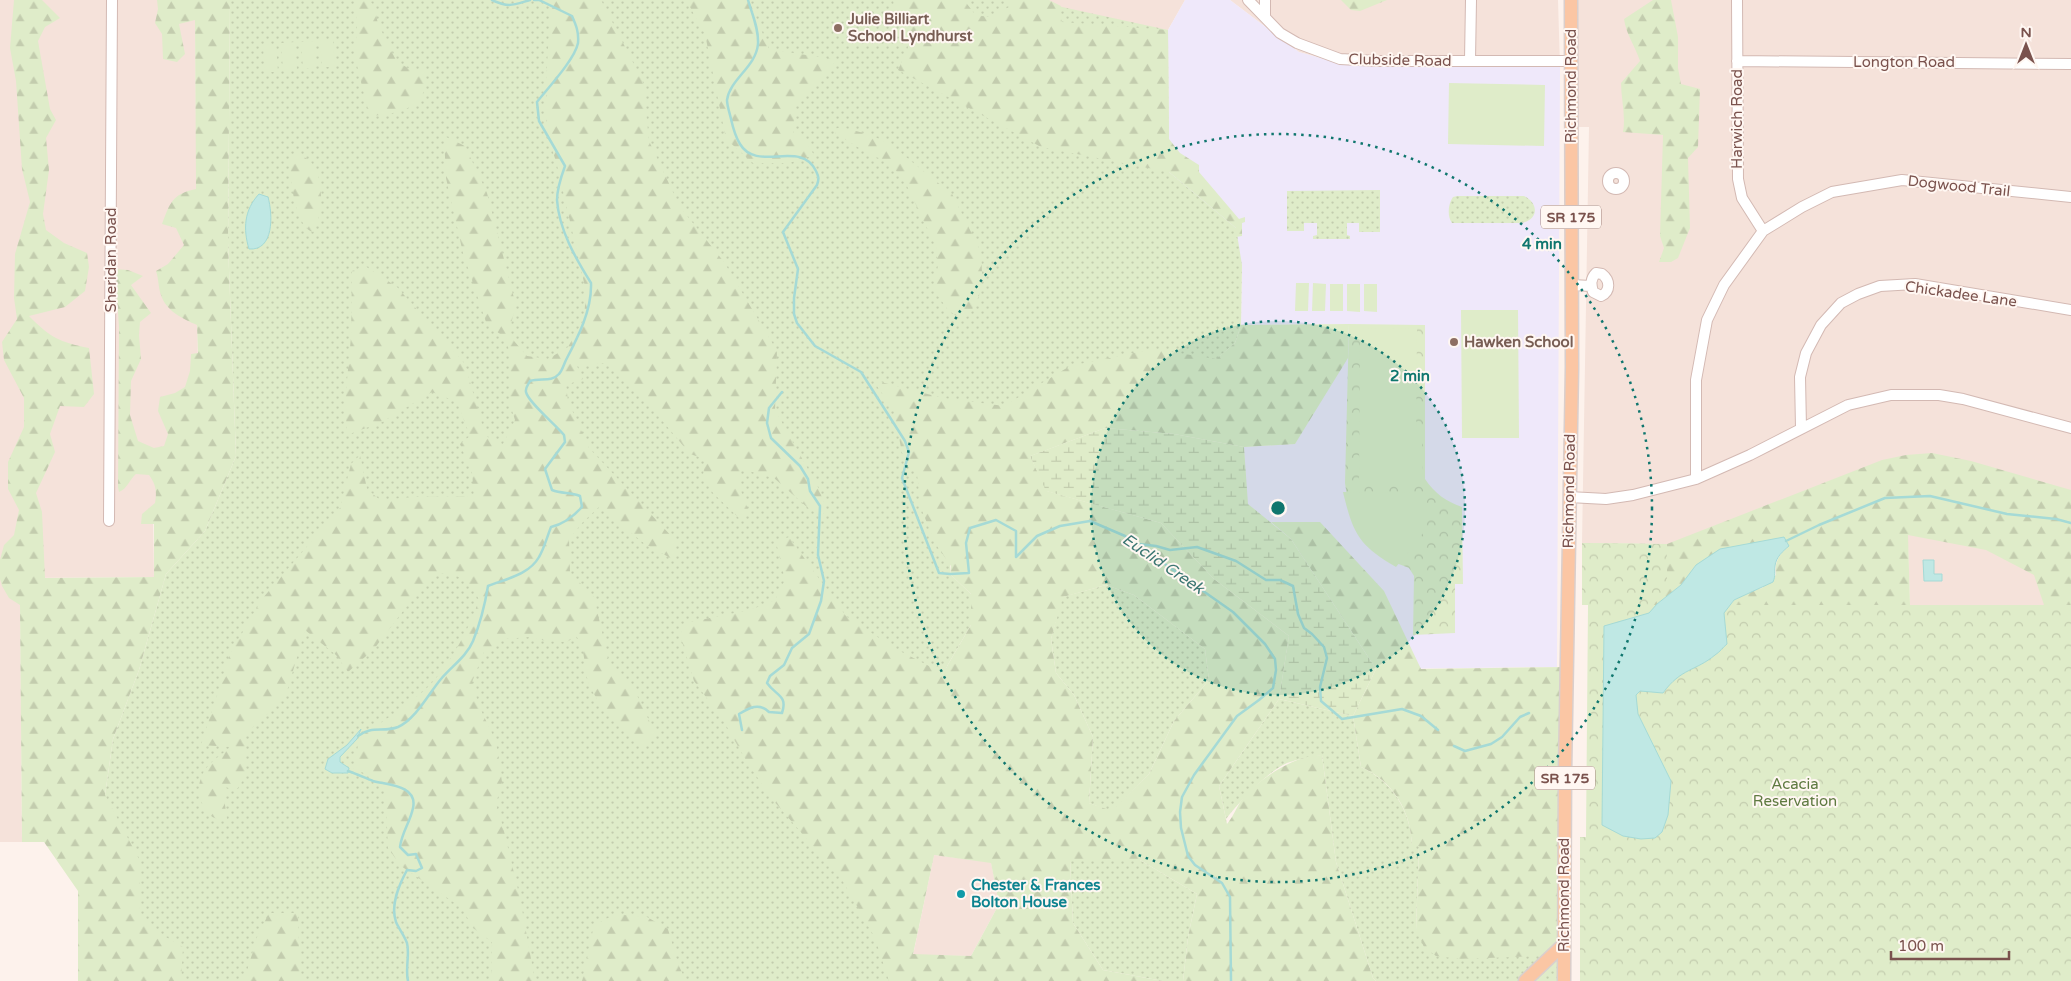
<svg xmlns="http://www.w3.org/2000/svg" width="2071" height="981" font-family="'Varela Round',sans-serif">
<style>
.residential{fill:#f5e2da}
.education{fill:#efe8fa}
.grass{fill:url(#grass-dots)}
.forest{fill:url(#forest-firs);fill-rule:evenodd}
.wetland{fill:url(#wetland-marsh)}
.park{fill:url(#park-crowns)}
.garden{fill:#dfecc9}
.water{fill:#bfe8e4;stroke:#a5dad6}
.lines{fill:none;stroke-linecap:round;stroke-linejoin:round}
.stream{stroke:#a5dad6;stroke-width:2.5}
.minor-casing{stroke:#d3b9b3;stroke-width:12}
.major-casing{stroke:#dacfcd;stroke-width:15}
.minor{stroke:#fff;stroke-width:10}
.major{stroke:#fbc6a4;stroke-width:12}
.ring{fill:none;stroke:#0f766e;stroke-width:2.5;stroke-dasharray:2.5 5}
.education-dot{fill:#8d6e63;stroke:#fff7f2;stroke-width:2}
.culture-dot{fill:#0f9aa8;stroke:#fff7f2;stroke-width:2}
.labels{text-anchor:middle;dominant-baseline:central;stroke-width:4;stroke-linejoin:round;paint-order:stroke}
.shield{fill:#fff7f2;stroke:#a2847e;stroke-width:1}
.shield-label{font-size:14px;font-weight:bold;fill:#7a524d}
.education-label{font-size:15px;font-weight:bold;fill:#785e54;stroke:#fff7f2;text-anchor:start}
.street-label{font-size:15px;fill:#7a524d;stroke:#fff7f2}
.park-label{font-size:15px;fill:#5f7a41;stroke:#fff7f2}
.culture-label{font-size:15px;font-weight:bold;fill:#0d838f;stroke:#fff7f2;text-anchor:start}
.water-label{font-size:16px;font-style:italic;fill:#3c7773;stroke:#fff7f2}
.centre{fill:#0f766e;stroke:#fff7f2;stroke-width:2.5}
.ring-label{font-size:15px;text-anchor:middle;font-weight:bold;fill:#0f766e;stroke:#fff7f2;stroke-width:4;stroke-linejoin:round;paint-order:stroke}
</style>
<defs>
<pattern id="grass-dots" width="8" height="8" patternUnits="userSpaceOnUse" patternTransform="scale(1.25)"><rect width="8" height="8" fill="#dfecc9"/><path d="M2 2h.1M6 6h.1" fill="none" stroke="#c3ccae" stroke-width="1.8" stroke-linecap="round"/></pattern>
<pattern id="forest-firs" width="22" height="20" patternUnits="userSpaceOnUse" patternTransform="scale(1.25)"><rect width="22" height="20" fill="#dfecc9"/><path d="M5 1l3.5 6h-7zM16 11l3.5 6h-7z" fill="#c3ccae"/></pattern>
<pattern id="wetland-marsh" width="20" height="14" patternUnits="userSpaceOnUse" patternTransform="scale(1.25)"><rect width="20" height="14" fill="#dfecc9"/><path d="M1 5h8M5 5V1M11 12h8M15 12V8" fill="none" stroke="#c3ccae"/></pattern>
<pattern id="park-crowns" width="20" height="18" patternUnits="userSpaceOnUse" patternTransform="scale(1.25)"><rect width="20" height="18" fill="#dfecc9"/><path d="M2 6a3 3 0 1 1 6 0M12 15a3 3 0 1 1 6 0" fill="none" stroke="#c3ccae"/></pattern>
</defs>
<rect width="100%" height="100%" fill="#fdf2ec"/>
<path class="residential" d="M 0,0 L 195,0 L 199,513 L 153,513 L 154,577 L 20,578 L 22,842 L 0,842 Z
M 749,0 L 1185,0 L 1168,30 Z
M 1230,0 L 1558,0 L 1560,67 L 1339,62 L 1328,60 L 1299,52 Z
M 1571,0 L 2071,0 L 2071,605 L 1910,605 L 1906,485 L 1705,553 L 1667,544 L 1582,543 L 1589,127 L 1571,127 Z
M 934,855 L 991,862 L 999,904 L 971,956 L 913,955 Z"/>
<path class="education" d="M 1185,0 L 1230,0 L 1299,52 L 1328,60 L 1339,62 L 1560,67 L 1557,667 L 1376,669 L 1291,539 L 1247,504 L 1244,447 L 1295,444 L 1349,324 L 1241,325 L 1242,265 L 1169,172 L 1168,30 Z"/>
<path class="grass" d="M 230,0 L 1030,0 L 1168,30 L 1169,172 L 1236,228 L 1242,265 L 1241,325 L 1235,343 L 1162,406 L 953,485 L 950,574 L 971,594 L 971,625 L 946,668 L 939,831 L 907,981 L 101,981 L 105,795 L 113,739 L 139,670 L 166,574 L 205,531 L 236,456 L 228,243 Z
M 1380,190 L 1380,232 L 1359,232 L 1359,223 L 1347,223 L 1347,235 L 1350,236 L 1350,239 L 1313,239 L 1313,236 L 1317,235 L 1317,223 L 1304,223 L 1304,231 L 1287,231 L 1287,191 Z
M 1457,196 L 1524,196 C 1539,203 1539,220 1521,223 L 1452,223 C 1447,216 1448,204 1453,197 Z
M 1106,585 L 1134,595 L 1205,649 L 1209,680 L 1174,721 L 1149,774 L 1112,812 L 1089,803 L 1093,737 L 1074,695 L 1056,673 L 1051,639 L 1062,597 Z
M 1279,699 L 1353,716 L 1361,767 C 1392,781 1411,811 1412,845 L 1419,845 L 1416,930 L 1552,955 L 1564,955 L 1564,981 L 1376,981 L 1373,978 L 1336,862 L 1322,755 C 1311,757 1298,759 1287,763 C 1267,772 1239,802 1226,819 L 1219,786 Z
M 1070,860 L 1140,860 L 1197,894 L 1188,937 L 1183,981 L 1163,981 L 1103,970 L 1073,923 Z"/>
<path class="forest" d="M 14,0 L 42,0 L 60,18 L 45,27 L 38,41 L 50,109 L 56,120 L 46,138 L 49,170 L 43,214 L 46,230 L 64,243 L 87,253 L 89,267 L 85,291 L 65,307 L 29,316 C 51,338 59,342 89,348 L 94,394 L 84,407 L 60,406 L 50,434 L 55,452 L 36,493 L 42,512 L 45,578 L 154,577 L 154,524 L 141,524 L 142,514 L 155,503 C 157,491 156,485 149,475 L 136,474 C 130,479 127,489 119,492 L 118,487 L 119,327 L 115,269 L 128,270 L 143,276 L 131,285 L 151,313 L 140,322 L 139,335 L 141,359 L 131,381 L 130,415 L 138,441 L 154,448 L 164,446 L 168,434 L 158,411 L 160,397 L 175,393 L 185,387 L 190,371 L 191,354 L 198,353 L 197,325 C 183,319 166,311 161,295 C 158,287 159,280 156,271 L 168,264 L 184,245 L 176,228 L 162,224 C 170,203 172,194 196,189 L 195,20 L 179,24 L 185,54 L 177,62 L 163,59 L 162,34 L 155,23 L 158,9 L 157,0 L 230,0 L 228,243 L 236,456 L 205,531 L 166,574 L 139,670 L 113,739 L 105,795 L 140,861 L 139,915 L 164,936 L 183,947 L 181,981 L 78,981 L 78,891 L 44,842 L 22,842 L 20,605 L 9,598 L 2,586 L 0,579 L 0,560 L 4,545 L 14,535 L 19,510 L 8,489 L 8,462 L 24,427 L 24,398 L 4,360 L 2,342 L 17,319 L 14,298 L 15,254 L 30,202 L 22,169 L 16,81 L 10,48 Z
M 355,0 L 368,0 L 374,5 L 378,24 L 397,62 L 408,68 L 425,71 C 425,77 426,86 424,91 C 416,112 390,114 371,116 L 368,110 L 355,57 L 357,27 Z
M 551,0 L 601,0 L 643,82 L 649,141 L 680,207 L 724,262 L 777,351 L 775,410 L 819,489 L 826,508 L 822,517 L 807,507 L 774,478 L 741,469 L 739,486 L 749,512 L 739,518 L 713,493 L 703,477 L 705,459 L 690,454 L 646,401 L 606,363 L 577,366 L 583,379 L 566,385 L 568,401 L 589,448 L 675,540 L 674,560 L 645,544 L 599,507 L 583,522 L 569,539 L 570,573 L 594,597 L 610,667 L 634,689 L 655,733 L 645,747 C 625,736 598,706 589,684 C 583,668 587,651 576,636 L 567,642 L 546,641 L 529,637 L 504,639 L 484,652 L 472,682 L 479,706 L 496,742 L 502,782 L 496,804 L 503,827 L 520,898 L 535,981 L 491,981 L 492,942 L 473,928 L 462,908 L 401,866 L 388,848 L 385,783 L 353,768 L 360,737 C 380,723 401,710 420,694 C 445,675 469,630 479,600 C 469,577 459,575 436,573 L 413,598 L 374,649 L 348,672 L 336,655 L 305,630 L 285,698 L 244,735 C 246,755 250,775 236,790 L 225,787 L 225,805 L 227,819 C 207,825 194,795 201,778 C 206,763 220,756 231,747 L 201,745 L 230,654 L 262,599 L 340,508 L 351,464 L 360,455 L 367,489 L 380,500 L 414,497 L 474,496 L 472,473 L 460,444 L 470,436 L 457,402 L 432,392 L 382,422 L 347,435 L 345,402 L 351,337 L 352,271 L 365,266 L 397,287 L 465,364 L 485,435 L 502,446 L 515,420 L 509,401 L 511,359 L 506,338 L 487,325 L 463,253 L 446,178 L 444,136 L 465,146 L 487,193 L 516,306 L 508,334 L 527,356 L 548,359 L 568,347 L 584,319 L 586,291 L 557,165 L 546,129 L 546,82 Z
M 686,0 L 749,0 L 769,49 L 837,60 L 796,104 L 793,132 L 805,140 L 814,155 L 789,163 L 753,163 L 726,139 L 705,34 Z
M 893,0 L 964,0 L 974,13 L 974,15 L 990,17 L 1009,7 L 1011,0 L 1049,0 L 1061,6 L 1060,15 L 1062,22 L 1168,30 L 1169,139 L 1180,153 L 1199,165 L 1199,172 L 1239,219 L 1245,217 L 1245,222 L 1242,223 L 1242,236 L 1236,237 L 1236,228 L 1169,172 L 1041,147 L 898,70 L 909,45 L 896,14 Z
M 1341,0 L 1387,0 L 1360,11 L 1351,10 Z
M 1653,0 L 1671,0 L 1678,37 L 1678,68 L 1681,84 L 1700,89 L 1698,147 L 1688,158 L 1690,228 L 1678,258 L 1671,262 L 1659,262 L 1664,248 L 1660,236 L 1663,135 L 1623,132 C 1626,116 1621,99 1621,83 L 1640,61 C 1635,46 1626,34 1624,19 Z
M 841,127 L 871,135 L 891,145 L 952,194 L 981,252 L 982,273 L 979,296 L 969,316 L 959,318 L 948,310 L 936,293 L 935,278 L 938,266 L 936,247 L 907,186 L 889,161 L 872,156 L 835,133 L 835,129 Z
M 292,154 C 296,155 300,155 304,157 C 326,167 324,215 313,232 C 295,228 287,170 292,154 Z
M 1349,324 L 1348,358 L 1295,444 L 1244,447 L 1174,434 L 1105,428 L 1030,456 L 1047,491 L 1161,523 L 1214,579 L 1289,636 L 1279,699 L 1219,786 L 1227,824 C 1234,816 1237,805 1244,797 C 1262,777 1295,755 1322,755 L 1336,862 L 1373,978 L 1376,981 L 1183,981 L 1188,937 L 1197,894 L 1140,860 L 1070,860 L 1073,923 L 1103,970 L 1163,981 L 889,981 L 875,938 L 841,878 L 772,799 L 747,762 L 723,720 L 694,681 L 680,635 L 685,623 L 750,610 L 775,600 L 785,580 L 776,542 L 789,537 L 846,616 L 894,648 L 929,666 L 946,668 L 971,625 L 971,594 L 950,574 L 951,566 L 935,543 L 921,508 L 917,474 L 902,453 L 894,411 L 873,380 L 943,398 L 1004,406 L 1070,366 L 1153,349 L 1216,359 L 1235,343 L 1241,325 ZM 1106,585 L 1134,595 L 1205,649 L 1209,680 L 1174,721 L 1149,774 L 1112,811 L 1089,803 L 1093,737 L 1074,695 L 1056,673 L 1051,639 L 1063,597 ZM 934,855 L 991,863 L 999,904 L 971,956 L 913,954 Z
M 1932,453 L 1971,461 L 2071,490 L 2071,605 L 2044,605 L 2034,575 L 1986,550 L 1908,535 L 1910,605 L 1803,619 L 1724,613 L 1734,600 L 1750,591 L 1762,588 L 1776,575 C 1774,562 1779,554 1789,546 L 1696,565 L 1681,585 L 1657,604 L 1649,613 L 1588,626 L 1588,605 L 1582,605 L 1582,543 L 1667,544 L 1882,460 L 1906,455 Z
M 1271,522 L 1320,522 L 1384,591 L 1421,669 L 1566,667 L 1564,955 L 1461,959 L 1436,956 L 1424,947 L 1416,930 L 1419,846 L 1412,846 C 1411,811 1393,781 1361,767 L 1353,716 L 1376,669 L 1291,539 Z
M 269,913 L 298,913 L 300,981 L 244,981 L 257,937 Z
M 616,914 L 647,917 L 668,929 L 678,964 L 686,981 L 582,981 L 594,925 Z"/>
<path class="wetland" d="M 1105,428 L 1174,434 L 1244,447 L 1248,504 L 1291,539 L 1376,669 L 1353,716 L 1279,699 L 1289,636 L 1214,579 L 1161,523 L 1046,491 L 1030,456 Z"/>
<path class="park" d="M 1349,324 L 1425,325 L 1425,479 C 1435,494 1446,501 1462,507 L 1463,584 L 1455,584 L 1455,633 L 1413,635 L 1414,576 L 1409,568 L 1391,561 L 1347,497 L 1345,483 Z
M 1582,543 L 1667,544 L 1667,588 L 1652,605 L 2071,605 L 2071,981 L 1580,981 L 1580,837 L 1586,837 L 1588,605 L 1582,605 Z"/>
<path class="garden" d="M 333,39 L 335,67 L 322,67 L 320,40 Z
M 314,41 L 316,68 L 303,69 L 301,42 Z
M 295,42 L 297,70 L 283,71 L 281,43 Z
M 276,44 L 278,72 L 265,72 L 263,45 Z
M 1449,83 L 1545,85 L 1544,146 L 1448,144 Z
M 1296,283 L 1309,283 L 1308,311 L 1295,311 Z
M 1313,283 L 1326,284 L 1325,311 L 1312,311 Z
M 1330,284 L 1343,284 L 1343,311 L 1330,311 Z
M 1347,284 L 1360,284 L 1360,312 L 1347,311 Z
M 1364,284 L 1377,284 L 1377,312 L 1364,311 Z
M 1461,310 L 1518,310 L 1519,438 L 1462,438 Z
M 1360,328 L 1417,329 L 1416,435 L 1422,436 L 1423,478 L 1418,484 L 1359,484 Z
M 1343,492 L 1384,493 L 1423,492 L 1427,495 L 1427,524 L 1420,538 L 1396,567 C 1358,545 1353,533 1343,492 Z"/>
<path class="water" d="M 259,194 L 268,197 C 273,215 274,251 249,249 C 243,229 244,210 259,194 Z
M 1784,537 L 1789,546 C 1783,551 1776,557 1775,566 C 1774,572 1776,575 1773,582 L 1734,600 L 1724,613 L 1727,644 C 1723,647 1720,652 1715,655 C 1696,671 1681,668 1663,693 L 1640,691 L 1636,695 L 1638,714 L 1671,781 L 1668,815 L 1662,832 L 1655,838 L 1641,839 L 1623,836 L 1602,825 L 1604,626 L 1649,613 L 1657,604 L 1681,585 L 1696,565 L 1720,549 Z
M 1923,560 L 1934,560 L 1934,574 L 1942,574 L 1942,581 L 1924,581 Z
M 361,729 L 357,739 L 340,757 L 340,762 L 349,768 L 348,773 L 332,773 L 325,769 L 328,759 L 347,745 Z"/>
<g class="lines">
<path class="stream" d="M 492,0 C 509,8 513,5 530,0
M 748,0 C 752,14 759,29 758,44 C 756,67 730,79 727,100 C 727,106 730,114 731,119 C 733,128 735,136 740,144 C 757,173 801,139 816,171 C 819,177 819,179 817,185 L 783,232 L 798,269 L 794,298 L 794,314 L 797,323 L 815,346 L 861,372 L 905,441 L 909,452 L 902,478 L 939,573 L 950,574 L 969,573 L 966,543 L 970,528 L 996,520 L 1016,531 L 1016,557 L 1037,536 L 1060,526 L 1090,521 L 1125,536 L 1233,612 L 1265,644 L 1275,659 L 1276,670 L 1273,688 L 1259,700 L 1237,716 L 1194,775 L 1182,797 L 1180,812 L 1181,828 L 1188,856 L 1195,865 L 1222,883 L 1230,897 L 1231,981
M 1786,541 L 1819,525 L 1885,498 L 1930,496 L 2007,514 L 2056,519 L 2071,523
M 1139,544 L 1156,546 L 1170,550 L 1197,547 L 1236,561 L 1266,580 L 1280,580 L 1293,586 L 1298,614 L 1304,628 L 1312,634 L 1324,647 L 1327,658 L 1320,687 L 1321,701 L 1342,719 L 1402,709 L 1421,716 L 1438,730
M 742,730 L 739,714 C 749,708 759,702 769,712 L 782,713 C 788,695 776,696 767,683 L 770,676 L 784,665 L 792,648 L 809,634 L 821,601 L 824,581 L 818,555 L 820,506 L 810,491 L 808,479 L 800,466 L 771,438 L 767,423 L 769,408 L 782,392
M 358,736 C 372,725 383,733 398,727 C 416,719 429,693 441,679 C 451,667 467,656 473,641 C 480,624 485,604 488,586 C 505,579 529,575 539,557 C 544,549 547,537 551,527 C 564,524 573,517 582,507 L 580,496 C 570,492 562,494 552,490 L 545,469 L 565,442 L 564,435 C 556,425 528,402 526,392 C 525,388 528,385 530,381 C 540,377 551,383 559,374 C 562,371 564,364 566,360 C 578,337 592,310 591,283 C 576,259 559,230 557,200 C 557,189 561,177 565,166 L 539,121 L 537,102 C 548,88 575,59 578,43 C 579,32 576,25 572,16 L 539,0 L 534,0
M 1454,746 L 1465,751 L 1491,744 L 1502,737 L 1520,717 L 1529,713
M 348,771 C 357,774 365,778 373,781 C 387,785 418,785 413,808 C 410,823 402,831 400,847 L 408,855 L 416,854 L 422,868 L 416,871 L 407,870 C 399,885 390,905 396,922 C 399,929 404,935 407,943 C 410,955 405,968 408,981"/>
<defs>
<path id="minor" d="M 1248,0 L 1280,33 L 1297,43 L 1340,59 L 1377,61 L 1571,61
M 1737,0 L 1738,179 L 1742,198 L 1763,231
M 1265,17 L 1265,0
M 1470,60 L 1471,0
M 1737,61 L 2071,64
M1608 181a8 8 0 1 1 16 0a8 8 0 1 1-16 0Z
M 1596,273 L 1602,274 C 1610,280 1611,291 1601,296 L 1593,292 C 1591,285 1590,279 1596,273 Z
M 1572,285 L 1591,286
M 1801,428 L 1800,377 L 1806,353 L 1821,325 L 1841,303 L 1858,294 L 1880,286 L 1915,284 L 2071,310
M 1696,479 L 1696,380 L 1707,320 L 1724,285 L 1763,231 L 1802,207 L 1832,192 L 1902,180 L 2071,197
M 1569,497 L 1606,499 L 1633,495 L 1696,479 L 1750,455 L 1848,405 L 1891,395 L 1939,395 L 1963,399 L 2071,428
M 109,521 L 112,0"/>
<path id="major" d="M 1525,981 L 1564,944
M 1564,981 L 1565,772 L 1572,368 L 1571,0"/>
</defs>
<use href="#minor" class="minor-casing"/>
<use href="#major" class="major-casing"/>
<use href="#minor" class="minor"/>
<use href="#major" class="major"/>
</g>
<circle cx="1278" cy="508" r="187" fill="#0f766e" fill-opacity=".12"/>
<g class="ring">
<circle cx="1278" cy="508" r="187"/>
<circle cx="1278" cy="508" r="374"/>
</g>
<g class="education-dot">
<circle cx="838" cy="28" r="5"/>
<circle cx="1454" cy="342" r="5"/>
</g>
<circle class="culture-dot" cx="961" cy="894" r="5"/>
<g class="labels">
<g class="shield">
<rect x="1541" y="205.5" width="60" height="23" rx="4"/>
<rect x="1535" y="766.5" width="60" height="23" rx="4"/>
</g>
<g class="shield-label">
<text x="1571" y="217">SR 175</text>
<text x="1565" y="778">SR 175</text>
</g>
<g class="education-label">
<text x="848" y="19">Julie Billiart<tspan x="848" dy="17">School Lyndhurst</tspan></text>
<text x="1464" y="342">Hawken School</text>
</g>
<g class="street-label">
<text transform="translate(1400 60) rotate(1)">Clubside Road</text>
<text x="1904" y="62">Longton Road</text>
<text transform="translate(1571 86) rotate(-90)">Richmond Road</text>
<text transform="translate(1737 119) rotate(-90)">Harwich Road</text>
<text transform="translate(1959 186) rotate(6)">Dogwood Trail</text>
<text transform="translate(111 260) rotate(-90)">Sheridan Road</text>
<text transform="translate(1961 294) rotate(8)">Chickadee Lane</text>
<text transform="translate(1569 491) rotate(-89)">Richmond Road</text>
<text transform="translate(1564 895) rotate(-90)">Richmond Road</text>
</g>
<g class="park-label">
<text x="1795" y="784">Acacia<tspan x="1795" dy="17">Reservation</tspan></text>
</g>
<g class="culture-label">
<text x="971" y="885">Chester &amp; Frances<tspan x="971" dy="17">Bolton House</tspan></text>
</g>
<g class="water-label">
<text transform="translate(1163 564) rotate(34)">Euclid Creek</text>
</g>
</g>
<circle cx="1278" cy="508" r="8" class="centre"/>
<g class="ring-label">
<text x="1542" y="249">4 min</text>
<text x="1410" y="381">2 min</text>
</g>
<g transform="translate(2026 45)" stroke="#fff7f2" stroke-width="4" paint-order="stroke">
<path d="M0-4L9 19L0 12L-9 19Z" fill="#7a524d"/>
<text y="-8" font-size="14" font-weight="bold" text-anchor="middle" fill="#7a524d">N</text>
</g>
<path d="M1891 951v8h118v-8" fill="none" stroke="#7a524d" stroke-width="2.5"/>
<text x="1898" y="951" font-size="15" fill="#7a524d" stroke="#fff7f2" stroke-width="4" paint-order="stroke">100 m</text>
</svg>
